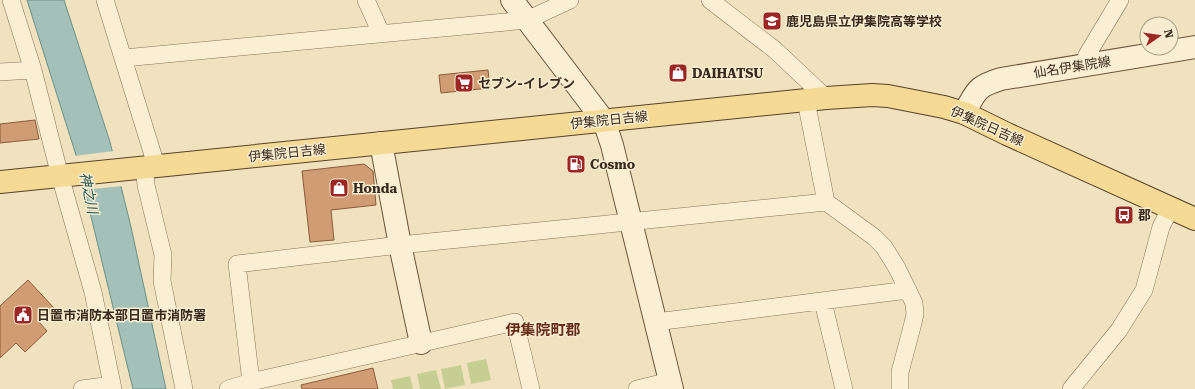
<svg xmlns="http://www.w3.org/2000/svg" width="1195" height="389" font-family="'Roboto Serif','Noto Sans JP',serif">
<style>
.green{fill:#c6ce93}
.water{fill:#a3c1b9;stroke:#699087}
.pier{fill:#f0e2bf}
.building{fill:#d09c73;stroke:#8a5c3c}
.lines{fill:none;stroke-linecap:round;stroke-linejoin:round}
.street-casing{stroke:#897357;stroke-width:18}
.secondary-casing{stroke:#6b543a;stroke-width:24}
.primary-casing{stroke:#57412b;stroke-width:24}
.street{stroke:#faefd3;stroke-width:17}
.secondary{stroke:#faefd3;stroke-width:22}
.primary{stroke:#f5da95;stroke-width:22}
.labels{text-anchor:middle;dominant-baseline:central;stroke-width:3;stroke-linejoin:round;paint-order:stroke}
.poi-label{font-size:13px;font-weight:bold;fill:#382a1c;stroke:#f7eccf;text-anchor:start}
.street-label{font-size:13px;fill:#382a1c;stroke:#f7eccf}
.water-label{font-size:14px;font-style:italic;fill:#2a5957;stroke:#f7eccf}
.quarter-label{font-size:15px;font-weight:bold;fill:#672b19;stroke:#f7eccf}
</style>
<rect width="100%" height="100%" fill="#f0e2bf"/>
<path class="green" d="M 486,359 L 491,380 L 471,384 L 467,363 Z
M 461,365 L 465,385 L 445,389 L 441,369 Z
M 436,370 L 441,389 L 420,389 L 417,374 Z
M 410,376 L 413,389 L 393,389 L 391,380 Z"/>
<path class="water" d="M 27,0 L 64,0 L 110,142 L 131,227 L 166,389 L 133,389 L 76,155 Z"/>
<path class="pier" d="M 114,151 L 123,186 L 82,190 L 74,156 Z"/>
<path class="building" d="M 488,70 L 490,88 L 441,93 L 439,75 Z
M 35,120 L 39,139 L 0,143 L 0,124 Z
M 364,164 L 373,171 L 376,205 L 331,210 L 334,240 L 310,242 L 302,171 Z
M 28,280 L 54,308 L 39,322 L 47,331 L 25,352 L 16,343 L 0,358 L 0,306 Z
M 373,368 L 378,389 L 302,389 L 301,385 Z"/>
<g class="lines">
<defs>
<path id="street" d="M 11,0 L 33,70 L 60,176 L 93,292 L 113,389
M 105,0 L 156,165
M 366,0 L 381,33
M 710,0 L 775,50 L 826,98
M 124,58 L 527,20 L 570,0
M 1083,66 L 1087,55 L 1120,0
M 0,72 L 33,70
M 806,101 L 826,202 L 874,237 L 884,247 L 897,268 L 914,303 L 915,314 L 913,323 L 900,372 L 900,389
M 144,167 L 146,185 L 163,255 L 162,281 L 184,389
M 823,302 L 844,389
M 656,322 L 908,290
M 251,382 L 237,264 L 400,245 L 826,202
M 82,389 L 112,385
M 228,389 L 251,382 L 515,322 L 531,389
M 637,389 L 670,381
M 1071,389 L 1119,330 L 1144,290 L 1161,227 L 1171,207"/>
<path id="secondary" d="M 512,0 L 604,121 L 612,145 L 672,389
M 964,113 C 977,91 975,87 1001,79 L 1195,47
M 381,143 L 400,245 L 421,343"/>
<path id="primary" d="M 0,182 L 826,98 L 872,95 L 888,96 L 944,107 L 964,113 L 1007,134 L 1195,219"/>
</defs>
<use href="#street" class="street-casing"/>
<use href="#secondary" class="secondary-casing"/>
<use href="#primary" class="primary-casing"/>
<use href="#street" class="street"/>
<use href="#secondary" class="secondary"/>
<use href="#primary" class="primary"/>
</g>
<defs>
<symbol id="school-square" viewBox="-11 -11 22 22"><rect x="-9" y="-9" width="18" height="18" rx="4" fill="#9b2624" stroke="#f7eccf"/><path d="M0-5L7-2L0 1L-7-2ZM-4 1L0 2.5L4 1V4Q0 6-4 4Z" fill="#fff"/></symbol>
<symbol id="shop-square" viewBox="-11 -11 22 22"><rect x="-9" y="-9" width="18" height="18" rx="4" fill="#9b2624" stroke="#f7eccf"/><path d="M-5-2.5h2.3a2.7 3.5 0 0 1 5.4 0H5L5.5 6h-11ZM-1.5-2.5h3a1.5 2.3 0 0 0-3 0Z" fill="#fff"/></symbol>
<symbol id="supermarket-square" viewBox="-11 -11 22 22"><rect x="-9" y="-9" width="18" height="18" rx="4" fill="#9b2624" stroke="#f7eccf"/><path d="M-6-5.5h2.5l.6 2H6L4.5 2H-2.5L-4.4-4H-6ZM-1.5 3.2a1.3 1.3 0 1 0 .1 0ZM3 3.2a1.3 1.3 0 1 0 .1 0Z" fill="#fff"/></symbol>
<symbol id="fuel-square" viewBox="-11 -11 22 22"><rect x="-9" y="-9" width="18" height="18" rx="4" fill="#9b2624" stroke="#f7eccf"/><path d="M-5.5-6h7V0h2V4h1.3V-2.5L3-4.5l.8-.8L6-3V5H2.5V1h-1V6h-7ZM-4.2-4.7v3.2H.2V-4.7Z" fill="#fff"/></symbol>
<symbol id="bus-square" viewBox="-11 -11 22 22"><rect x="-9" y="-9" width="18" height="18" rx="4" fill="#9b2624" stroke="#f7eccf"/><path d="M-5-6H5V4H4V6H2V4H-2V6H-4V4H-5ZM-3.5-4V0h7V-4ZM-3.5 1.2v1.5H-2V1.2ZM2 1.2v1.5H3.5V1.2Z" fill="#fff"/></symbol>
<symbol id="civic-square" viewBox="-11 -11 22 22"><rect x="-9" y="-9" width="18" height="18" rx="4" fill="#9b2624" stroke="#f7eccf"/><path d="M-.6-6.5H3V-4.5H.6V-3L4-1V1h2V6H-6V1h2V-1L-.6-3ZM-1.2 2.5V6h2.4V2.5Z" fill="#fff"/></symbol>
</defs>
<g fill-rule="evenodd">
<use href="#school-square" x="761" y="10" width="22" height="22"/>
<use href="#shop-square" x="667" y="62" width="22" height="22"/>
<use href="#supermarket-square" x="453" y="72" width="22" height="22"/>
<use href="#fuel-square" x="565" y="153" width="22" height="22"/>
<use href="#shop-square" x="328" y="177" width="22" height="22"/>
<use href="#bus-square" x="1113" y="204" width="22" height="22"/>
<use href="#civic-square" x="12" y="304" width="22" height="22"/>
</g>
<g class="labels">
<g class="poi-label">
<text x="786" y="21">鹿児島県立伊集院高等学校</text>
<text x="692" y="73">DAIHATSU</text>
<text x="478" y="83">セブン-イレブン</text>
<text x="590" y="164">Cosmo</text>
<text x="353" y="188">Honda</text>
<text x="1138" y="215">郡</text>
<text x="37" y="315">日置市消防本部日置市消防署</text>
</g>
<g class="street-label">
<text transform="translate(1072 67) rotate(-9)">仙名伊集院線</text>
<text transform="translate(609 120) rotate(-6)">伊集院日吉線</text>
<text transform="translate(987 126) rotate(24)">伊集院日吉線</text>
<text transform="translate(287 153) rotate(-6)">伊集院日吉線</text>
</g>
<g class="water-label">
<text transform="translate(89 193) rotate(79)">神之川</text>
</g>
<g class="quarter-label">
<text x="543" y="330">伊集院町郡</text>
</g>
</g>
<g transform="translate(1159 36) rotate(77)"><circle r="19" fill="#f7eccf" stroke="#ab9e87"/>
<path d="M0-3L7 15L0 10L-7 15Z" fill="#9b2624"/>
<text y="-6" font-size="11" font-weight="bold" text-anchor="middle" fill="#382a1c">N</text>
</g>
</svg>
